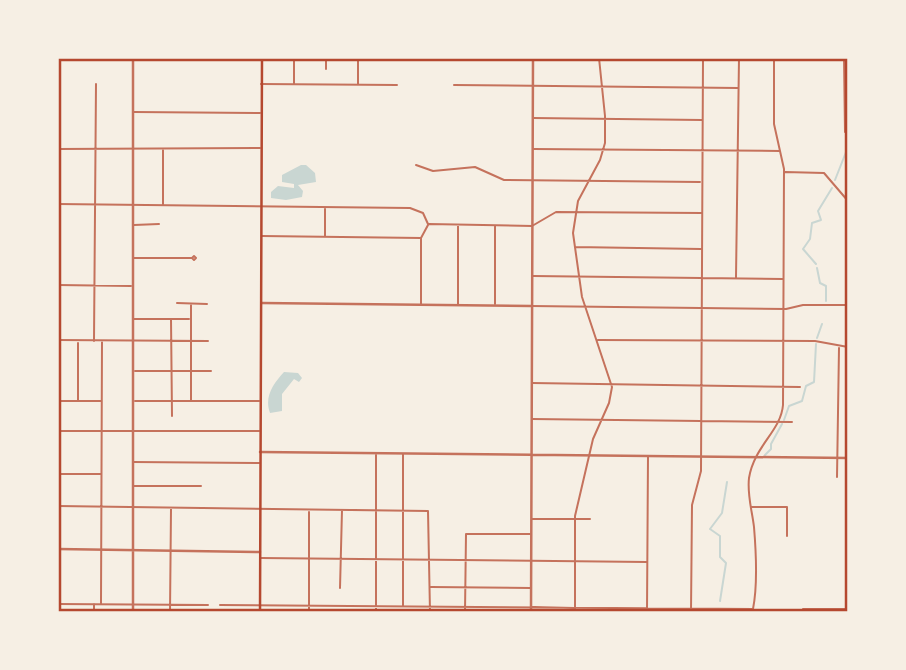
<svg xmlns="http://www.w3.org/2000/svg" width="906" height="670" font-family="Overpass,sans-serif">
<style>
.water{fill:#c9d6d2}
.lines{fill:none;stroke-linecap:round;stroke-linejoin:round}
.stream{stroke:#c9d6d2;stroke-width:2}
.minor{stroke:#c5725c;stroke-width:2}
.tertiary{stroke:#c5725c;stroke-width:2.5}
.secondary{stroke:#b5482f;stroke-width:2.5}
.neatline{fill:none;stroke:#b5482f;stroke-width:2.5}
</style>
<rect width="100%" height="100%" fill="#f6efe4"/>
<path class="water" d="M 301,165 L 306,165 L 315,173 L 316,182 L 298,185 L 303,191 L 302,197 L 286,200 L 271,198 L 271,192 L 278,186 L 294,188 L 294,184 L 282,182 L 282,175 Z
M 284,372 L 298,373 L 302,378 L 299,382 L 294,379 L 282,394 L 282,411 L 270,413 C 264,397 273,384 284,372 Z"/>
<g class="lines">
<path class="stream" d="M 835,180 L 848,147
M 816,264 L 803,249 L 810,239 L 812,223 L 821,220 L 818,211 L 832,188
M 817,268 L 820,283 L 826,286 L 826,301
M 817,338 L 822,324
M 784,420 L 789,406 L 802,401 L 806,386 L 814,382 L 816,344
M 765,455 L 771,449 L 771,444 L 782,424
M 720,601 L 726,563 L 720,557 L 720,536 L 710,529 L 722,513 L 727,482"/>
<path class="minor" d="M 844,58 L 845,132
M 326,69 L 326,58
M 294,83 L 294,58
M 261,84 L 397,85
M 358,84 L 358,58
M 454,85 L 738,88
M 134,112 L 260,113
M 533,118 L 702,120
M 58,149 L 260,148
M 533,149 L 780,151
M 416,165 L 433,171 L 475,167 L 504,180 L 700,182
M 785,172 L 824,173 L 848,201
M 58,204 L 410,208 L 423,213 L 428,224
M 163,204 L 163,150
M 325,208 L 325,237
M 429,224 L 532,226 L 556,212 L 702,213
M 134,225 L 159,224
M 262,236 L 421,238
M 575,247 L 701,249
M 194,256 L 196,258 L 194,260 L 192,258 Z
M 134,258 L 192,258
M 533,276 L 783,279
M 736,277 L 739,58
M 58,285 L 131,286
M 177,303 L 207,304
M 191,304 L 191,400
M 458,304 L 458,226
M 495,304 L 495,226
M 421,305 L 421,238 L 428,225
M 531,306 L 786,309 L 803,305 L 848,305
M 134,319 L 189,319
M 171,319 L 172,416
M 58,340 L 208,341
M 598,340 L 815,341 L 848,347
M 94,341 L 96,84
M 78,343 L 78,401
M 135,371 L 211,371
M 532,383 L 800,387
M 58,401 L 101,401
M 135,401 L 259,401
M 532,419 L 792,422
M 58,431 L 259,431
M 403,454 L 403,605
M 133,462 L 259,463
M 58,474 L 101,474
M 837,477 L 839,348
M 134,486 L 201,486
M 58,506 L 428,511 L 430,612
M 751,507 L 787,507 L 787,536
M 532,519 L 590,519
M 261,558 L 647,562
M 431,587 L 531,588
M 340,588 L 342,510
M 58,604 L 208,605
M 101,604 L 102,341
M 220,605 L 753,609 C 758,584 756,551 754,527 C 752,510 747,495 749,478 C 754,446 781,431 783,405 L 784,169 L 774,124 L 774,58
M 532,607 L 574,608
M 803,609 L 848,609
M 94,612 L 94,604
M 170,612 L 171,509
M 309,612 L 309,512
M 376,612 L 376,455
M 465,612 L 466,534 L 530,534
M 575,612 L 575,516 L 593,439 L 609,403 L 612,387 L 582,297 L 573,233 L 578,201 L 600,160 L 605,143 L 605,116 L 599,58
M 647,612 L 648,456
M 691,612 L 692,505 L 701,471 L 703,58"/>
<path class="tertiary" d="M 262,303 L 531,306
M 260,452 L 848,458
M 58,549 L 260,552
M 133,612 L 133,58
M 531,612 L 533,58"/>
<path class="secondary" d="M 260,612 L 262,58"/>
</g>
<rect width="906" height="670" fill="none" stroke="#f6efe4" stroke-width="119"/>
<rect x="60" y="60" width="786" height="550" class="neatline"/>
</svg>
